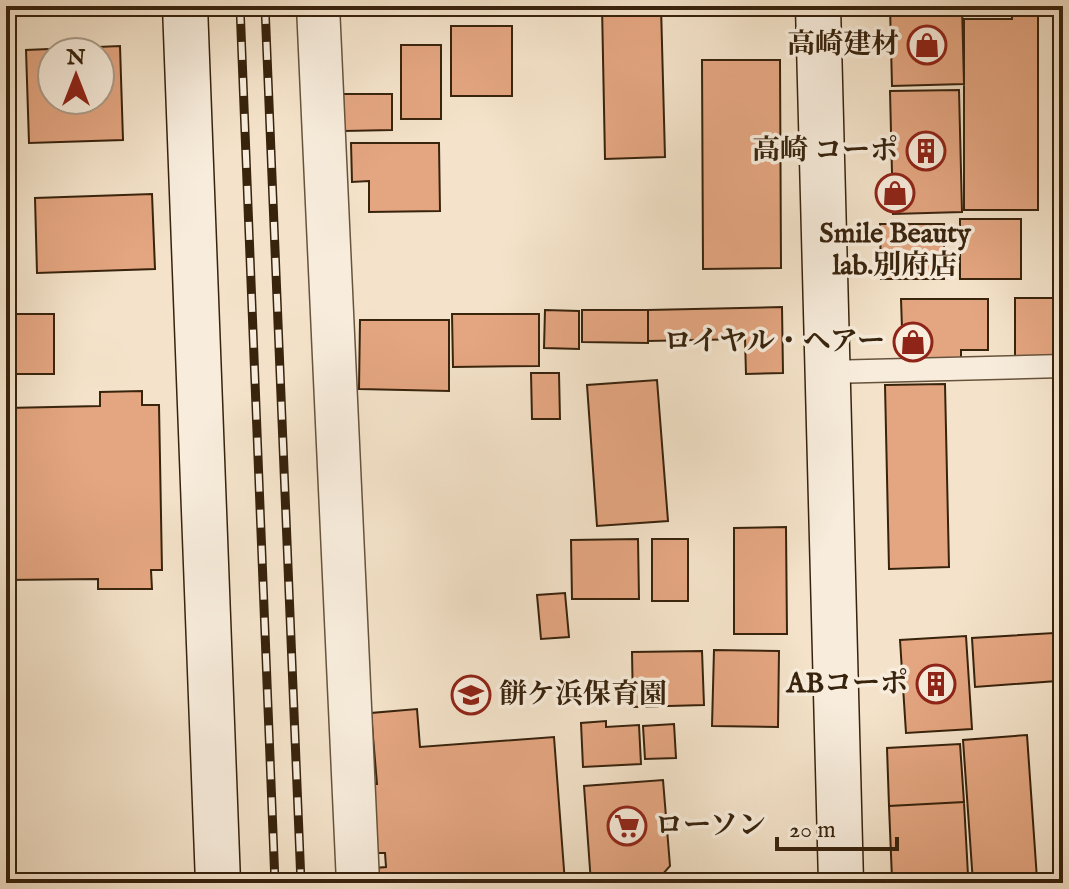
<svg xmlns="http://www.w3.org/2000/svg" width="1069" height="889" font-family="'IM FELL English','Noto Serif JP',serif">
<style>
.building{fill:#e4a681;stroke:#38230d;stroke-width:2;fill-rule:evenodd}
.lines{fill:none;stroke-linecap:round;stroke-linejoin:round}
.lane-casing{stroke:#67533c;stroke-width:25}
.street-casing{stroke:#67533c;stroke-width:45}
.secondary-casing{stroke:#38230d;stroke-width:47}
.lane{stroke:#f8eddd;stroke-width:22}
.street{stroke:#f8eddd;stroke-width:42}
.secondary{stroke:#f8eddd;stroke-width:44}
.rail-casing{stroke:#38230d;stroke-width:9}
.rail{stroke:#f8eddd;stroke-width:6;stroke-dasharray:18;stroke-linecap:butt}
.labels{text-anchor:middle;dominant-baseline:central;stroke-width:7;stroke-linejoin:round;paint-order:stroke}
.poi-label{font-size:28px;font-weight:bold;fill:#38230d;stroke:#f8eddd;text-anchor:end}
</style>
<rect width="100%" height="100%" fill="#f4e3ca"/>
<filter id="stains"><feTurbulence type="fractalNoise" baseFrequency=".0025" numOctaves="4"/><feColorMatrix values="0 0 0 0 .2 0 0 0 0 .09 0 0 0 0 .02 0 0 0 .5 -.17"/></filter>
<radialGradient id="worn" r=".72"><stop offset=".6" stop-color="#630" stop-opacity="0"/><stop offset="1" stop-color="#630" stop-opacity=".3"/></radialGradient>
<path class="building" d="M 602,6 L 661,6 L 665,157 L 605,159 Z
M 890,6 L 962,6 L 964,84 L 892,86 Z
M 1012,6 L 1038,6 L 1038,210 L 964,210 L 964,19 L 1012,19 Z
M 451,26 L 512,26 L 512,96 L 451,96 Z
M 401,45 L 441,45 L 441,119 L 401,119 Z
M 120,46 L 123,140 L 29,143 L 26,50 ZM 52,52 L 100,52 L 100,100 L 52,100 Z
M 702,60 L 780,60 L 781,268 L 703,269 Z
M 6,74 L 11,74 L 15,278 L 6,278 Z
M 959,90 L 962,212 L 893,214 L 890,91 Z
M 343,94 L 392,94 L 392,130 L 344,131 Z
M 351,143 L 439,143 L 440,211 L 369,212 L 369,181 L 352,182 Z
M 152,194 L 155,269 L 37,273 L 35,198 Z
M 960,219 L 1021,219 L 1021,279 L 960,279 Z
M 880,224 L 944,224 L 944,279 L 881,279 Z
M 1015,298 L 1063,298 L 1063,356 L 1015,356 Z
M 901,299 L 988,299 L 988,350 L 961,350 L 961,358 L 903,358 Z
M 782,307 L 783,373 L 746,374 L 745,339 L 648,341 L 648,310 Z
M 545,310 L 579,311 L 579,349 L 544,348 Z
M 582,310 L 648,310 L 648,343 L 582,342 Z
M 6,314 L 54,314 L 54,374 L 6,374 Z
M 452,314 L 539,314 L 539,366 L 453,367 Z
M 360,320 L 449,320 L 449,391 L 359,389 Z
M 531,373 L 559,373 L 560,419 L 532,419 Z
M 657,380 L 668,521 L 597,526 L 587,385 Z
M 945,384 L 949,567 L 889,569 L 885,385 Z
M 142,391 L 142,405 L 159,405 L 162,570 L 151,570 L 152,589 L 98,589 L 98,579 L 6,580 L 6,408 L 100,406 L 100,392 Z
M 786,527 L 787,634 L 734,634 L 734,528 Z
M 638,539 L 639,599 L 572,599 L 571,540 Z
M 652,539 L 688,539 L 688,601 L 652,601 Z
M 565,593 L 569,637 L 541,639 L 537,595 Z
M 1054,633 L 1057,681 L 975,687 L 972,638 Z
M 966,636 L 972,729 L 906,733 L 900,640 Z
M 714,650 L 779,651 L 778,727 L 712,726 Z
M 702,651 L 704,705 L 633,707 L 632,652 Z
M 417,709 L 420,747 L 554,737 L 565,883 L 377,883 L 375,868 L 386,867 L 385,853 L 374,853 L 371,784 L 377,784 L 371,713 Z
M 606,721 L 606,727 L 639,725 L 641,764 L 583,767 L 581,723 Z
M 674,724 L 676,758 L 645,759 L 643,726 Z
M 1063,734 L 1063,842 L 1056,735 Z
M 1027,735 L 1037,879 L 1052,878 L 1052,883 L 973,883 L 963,740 Z
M 960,744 L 964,802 L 889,806 L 887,748 Z
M 663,780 L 670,866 L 655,883 L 591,883 L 584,786 Z
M 964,802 L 968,875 L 892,879 L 889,806 Z
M 968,875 L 969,883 L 892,883 L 892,879 Z"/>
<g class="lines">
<defs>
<path id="lane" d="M 828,372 L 1063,366"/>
<path id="street" d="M 318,6 L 358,883"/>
<path id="secondary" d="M 185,6 L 218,883
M 818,6 L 841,883"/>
</defs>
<use href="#lane" class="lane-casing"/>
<use href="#street" class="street-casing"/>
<use href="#secondary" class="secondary-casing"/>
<use href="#lane" class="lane"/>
<use href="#street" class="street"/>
<use href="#secondary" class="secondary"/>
<defs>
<path id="rail" d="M 240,6 L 275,883
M 265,6 L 301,883"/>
</defs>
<use href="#rail" class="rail-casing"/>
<use href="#rail" class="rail"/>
</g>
<defs>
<symbol id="shop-ring" viewBox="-11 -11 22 22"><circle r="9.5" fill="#f8eddd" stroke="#8f2418" stroke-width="1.5"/><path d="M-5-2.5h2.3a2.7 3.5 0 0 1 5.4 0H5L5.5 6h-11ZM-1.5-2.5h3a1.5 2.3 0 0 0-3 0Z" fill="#8f2418"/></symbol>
<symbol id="building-ring" viewBox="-11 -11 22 22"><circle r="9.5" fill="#f8eddd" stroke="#8f2418" stroke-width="1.5"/><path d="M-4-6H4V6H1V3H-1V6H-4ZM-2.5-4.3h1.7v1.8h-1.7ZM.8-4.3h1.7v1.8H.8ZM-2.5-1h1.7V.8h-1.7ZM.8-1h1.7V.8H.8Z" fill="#8f2418"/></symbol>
<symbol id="school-ring" viewBox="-11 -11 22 22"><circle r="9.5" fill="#f8eddd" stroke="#8f2418" stroke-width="1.5"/><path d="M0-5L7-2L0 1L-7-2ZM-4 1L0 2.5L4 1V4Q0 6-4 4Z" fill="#8f2418"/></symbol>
<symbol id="supermarket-ring" viewBox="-11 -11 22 22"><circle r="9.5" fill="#f8eddd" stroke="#8f2418" stroke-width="1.5"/><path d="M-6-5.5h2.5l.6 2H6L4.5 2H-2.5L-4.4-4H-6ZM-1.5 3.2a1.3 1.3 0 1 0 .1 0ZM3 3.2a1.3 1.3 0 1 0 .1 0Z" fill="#8f2418"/></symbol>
</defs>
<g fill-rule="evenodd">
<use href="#shop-ring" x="905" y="23" width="44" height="44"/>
<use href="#building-ring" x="904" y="129" width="44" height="44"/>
<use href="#shop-ring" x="873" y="171" width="44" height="44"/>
<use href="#shop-ring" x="891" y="320" width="44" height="44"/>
<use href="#building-ring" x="914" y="662" width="44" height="44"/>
<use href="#school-ring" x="449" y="673" width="44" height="44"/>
<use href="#supermarket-ring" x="605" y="804" width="44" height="44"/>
</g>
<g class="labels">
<g class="poi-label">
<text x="899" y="45">高崎建材</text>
<text x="898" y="151">高崎 コーポ</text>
<text x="895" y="234" text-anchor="middle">Smile Beauty<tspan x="895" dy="32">lab.別府店</tspan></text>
<text x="885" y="342">ロイヤル・ヘアー</text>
<text x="908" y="684">ABコーポ</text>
<text x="499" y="695" text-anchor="start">餅ケ浜保育園</text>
<text x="655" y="826" text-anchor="start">ローソン</text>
</g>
</g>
<rect width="1069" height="889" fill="none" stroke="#f4e3ca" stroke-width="32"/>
<rect x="8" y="8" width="1053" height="873" fill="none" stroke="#38230d" stroke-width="4"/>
<rect x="16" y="16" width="1037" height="857" fill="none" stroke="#38230d" stroke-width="2"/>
<g transform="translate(76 76)"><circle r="38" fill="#f8eddd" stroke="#ab9c8a" stroke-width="2"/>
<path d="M0-6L14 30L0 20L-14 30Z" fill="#8f2418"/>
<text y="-12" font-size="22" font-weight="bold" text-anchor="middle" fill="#38230d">N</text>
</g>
<path d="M777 837v12h120v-12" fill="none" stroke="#38230d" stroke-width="4"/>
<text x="789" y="837" font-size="24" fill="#38230d" stroke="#f8eddd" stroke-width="6" paint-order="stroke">20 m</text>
<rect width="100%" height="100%" filter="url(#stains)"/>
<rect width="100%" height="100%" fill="url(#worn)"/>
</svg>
